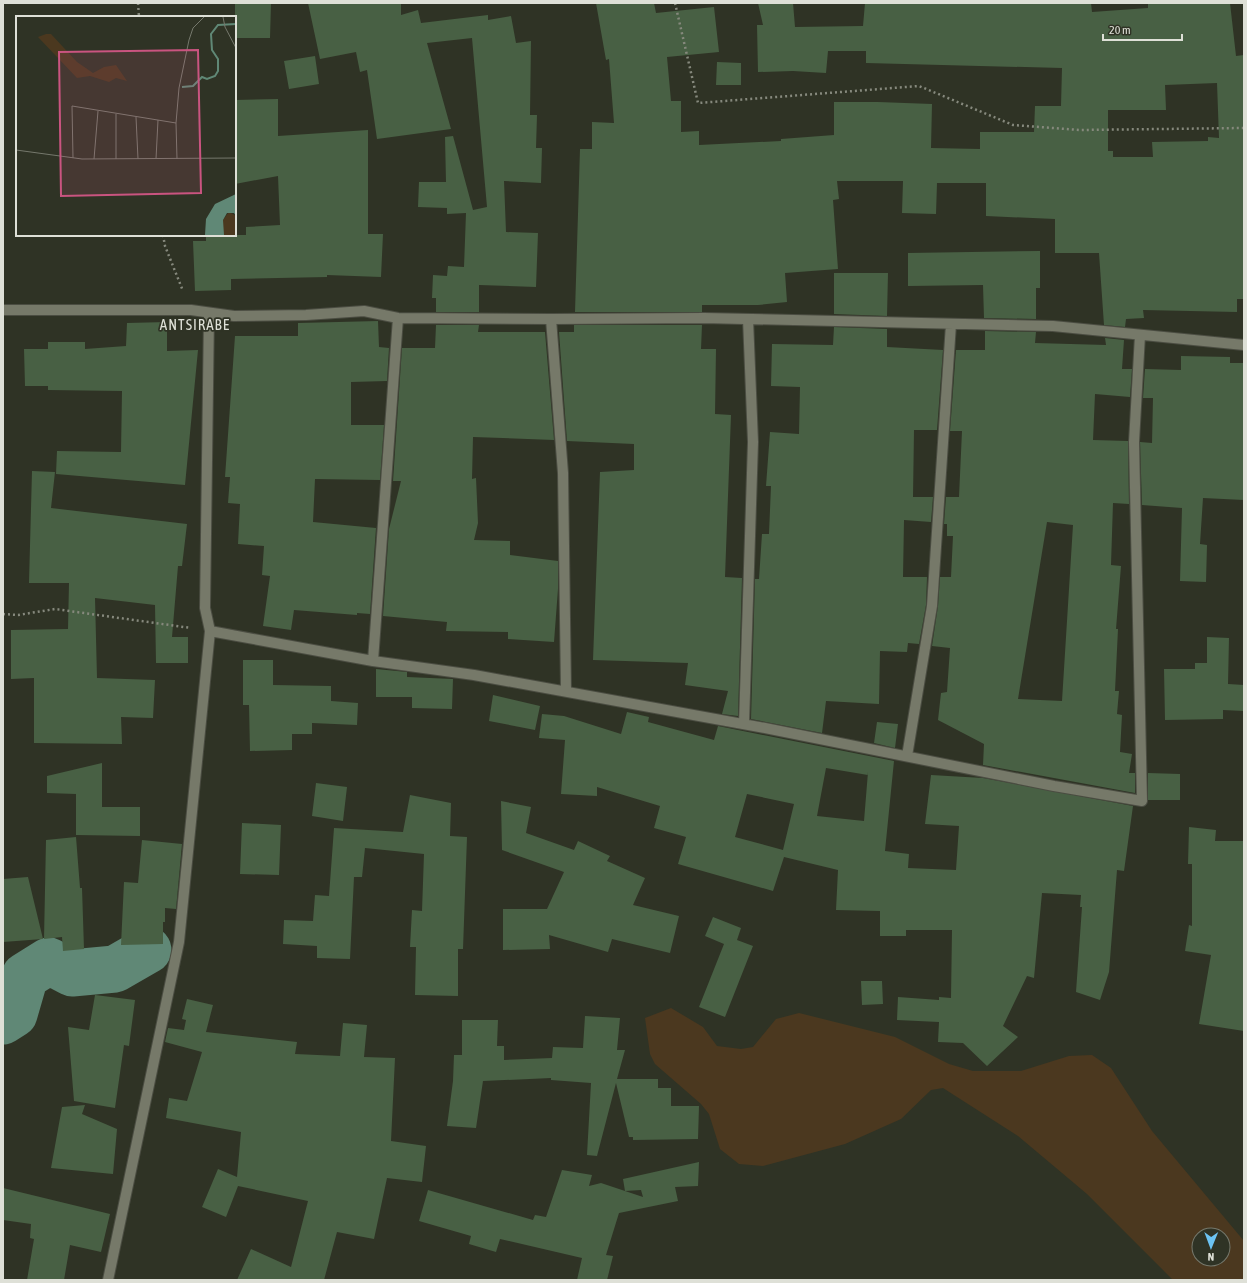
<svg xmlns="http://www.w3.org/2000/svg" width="1247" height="1283" font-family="'Asap Condensed',sans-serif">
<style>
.green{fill:#4b381f;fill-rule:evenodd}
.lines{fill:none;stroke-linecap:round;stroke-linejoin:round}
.river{stroke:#608876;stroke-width:47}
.building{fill:#486044;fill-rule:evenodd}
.street-casing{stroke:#4b4d42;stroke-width:12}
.path{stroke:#86897d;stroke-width:2.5;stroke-dasharray:2 3;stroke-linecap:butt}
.street{stroke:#767969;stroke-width:10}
.labels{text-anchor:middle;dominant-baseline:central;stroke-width:3.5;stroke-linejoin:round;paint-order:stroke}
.neighbourhood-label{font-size:15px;letter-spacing:1px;fill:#dee0d7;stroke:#2f3325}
.inset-river{fill:none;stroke:#608876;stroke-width:2}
.inset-road{fill:none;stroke:#75786c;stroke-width:1}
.view{fill:#ca5480;fill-opacity:0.15;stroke:#ca5480;stroke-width:2}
.inset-edge{fill:none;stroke:#dee0d7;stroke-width:2}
</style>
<rect width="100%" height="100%" fill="#2f3325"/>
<path class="green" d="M 671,1008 L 703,1027 L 717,1046 L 741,1049 L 753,1047 L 776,1019 L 799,1013 L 895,1037 L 949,1064 L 973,1071 L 1021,1071 L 1069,1056 L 1092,1055 L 1111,1068 L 1152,1131 L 1244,1241 L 1244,1280 L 1173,1280 L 1087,1194 L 1018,1136 L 943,1088 L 931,1090 L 901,1119 L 845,1144 L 763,1166 L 739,1164 L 720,1149 L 709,1114 L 701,1104 L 655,1064 L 650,1054 L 645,1018 ZM 1199,1235 L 1223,1235 L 1223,1259 L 1199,1259 Z"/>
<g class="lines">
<path class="river" d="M 3,1021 L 14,1014 L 25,976 L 49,961 L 72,973 L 115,969 L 148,950"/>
</g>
<path class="building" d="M 235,3 L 271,3 L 270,38 L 235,38 Z
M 308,3 L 401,3 L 401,15 L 418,10 L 421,23 L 488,15 L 488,20 L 511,16 L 516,43 L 531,41 L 530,115 L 537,115 L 536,148 L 542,148 L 541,183 L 504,181 L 506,232 L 538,233 L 536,287 L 479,285 L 479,312 L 436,312 L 436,298 L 432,298 L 433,275 L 447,276 L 448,266 L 464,267 L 466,213 L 447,214 L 447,208 L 418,207 L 419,182 L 446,182 L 445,137 L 453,136 L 473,210 L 487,207 L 472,38 L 427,43 L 451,129 L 377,139 L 367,70 L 360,72 L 356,52 L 320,59 Z
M 596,3 L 654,3 L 656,13 L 714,7 L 719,52 L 667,57 L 671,101 L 681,101 L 681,132 L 699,131 L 699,145 L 781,141 L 781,139 L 834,135 L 834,102 L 878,102 L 932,104 L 931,148 L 980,149 L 980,132 L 1034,132 L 1035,106 L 1061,106 L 1062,68 L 866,63 L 866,51 L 828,51 L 826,73 L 793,71 L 758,72 L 757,25 L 763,25 L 758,3 L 793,3 L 795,27 L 863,26 L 865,3 L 1091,3 L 1092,12 L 1148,8 L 1148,3 L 1230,3 L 1236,56 L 1244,55 L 1244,299 L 1237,299 L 1237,312 L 1143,310 L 1144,318 L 1126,319 L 1125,327 L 1104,325 L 1099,253 L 1055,253 L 1055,219 L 986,216 L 986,183 L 937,183 L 936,214 L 902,213 L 903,181 L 837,181 L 839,199 L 833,200 L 838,269 L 785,273 L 787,302 L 758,305 L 702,305 L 702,312 L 575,312 L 580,149 L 592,149 L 592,122 L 614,123 L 609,59 L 606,60 ZM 1217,83 L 1219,138 L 1208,137 L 1208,141 L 1152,142 L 1153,157 L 1113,157 L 1113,151 L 1108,151 L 1108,110 L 1166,110 L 1165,85 Z
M 315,56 L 319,84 L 289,89 L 284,61 Z
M 717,62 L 741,63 L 741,85 L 716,85 Z
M 278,99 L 278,136 L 368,130 L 368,234 L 383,234 L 381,277 L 327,275 L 327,277 L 231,279 L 231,290 L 195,291 L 193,241 L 206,241 L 206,235 L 246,235 L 246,227 L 280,225 L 278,176 L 235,184 L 235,100 Z
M 1040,251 L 1040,288 L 1036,288 L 1036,319 L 984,318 L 983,285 L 908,286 L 908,253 Z
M 834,273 L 888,273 L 887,316 L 834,314 Z
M 378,321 L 379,347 L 389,348 L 387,381 L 351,382 L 351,425 L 384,425 L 380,480 L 315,479 L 313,522 L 376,528 L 370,614 L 357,613 L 357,615 L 294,610 L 291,630 L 263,626 L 270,576 L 262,575 L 264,546 L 238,544 L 240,504 L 228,503 L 230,477 L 225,477 L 235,336 L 298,336 L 298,323 Z
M 167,322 L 167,351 L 198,350 L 185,485 L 56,474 L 57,451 L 121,452 L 122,391 L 48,390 L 48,386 L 25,386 L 24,349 L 48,349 L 48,342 L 85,342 L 85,349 L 126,346 L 127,323 Z
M 436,325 L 479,325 L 478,332 L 545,332 L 554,440 L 473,437 L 472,479 L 476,478 L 478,523 L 474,540 L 510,541 L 510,555 L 558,561 L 558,589 L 554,642 L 508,639 L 508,632 L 446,631 L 447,622 L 383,616 L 389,529 L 401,481 L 393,481 L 402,348 L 435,348 Z
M 574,325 L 702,325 L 701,349 L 716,349 L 715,414 L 731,415 L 725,577 L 742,578 L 738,716 L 722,714 L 728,691 L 685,685 L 688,663 L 593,660 L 600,472 L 634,470 L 634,444 L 567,441 L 559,332 L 574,332 Z
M 834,327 L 887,329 L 887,347 L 943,350 L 937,430 L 914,430 L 913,497 L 933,497 L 931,522 L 904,520 L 903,577 L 927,577 L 926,605 L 919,644 L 908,643 L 907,652 L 880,651 L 879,704 L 826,701 L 822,733 L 751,719 L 755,579 L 759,579 L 762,534 L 769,534 L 771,486 L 766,486 L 770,432 L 799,434 L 800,387 L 771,386 L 772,344 L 833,345 Z
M 985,331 L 1036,332 L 1035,343 L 1106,345 L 1105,338 L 1124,340 L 1122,369 L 1132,369 L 1130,397 L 1095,394 L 1093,440 L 1128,441 L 1129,504 L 1113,503 L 1111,565 L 1121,566 L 1116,629 L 1118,629 L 1115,691 L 1119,691 L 1117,714 L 1122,715 L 1120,752 L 1132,754 L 1129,773 L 1135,773 L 1135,793 L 983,765 L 984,744 L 938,720 L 941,693 L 947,692 L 950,648 L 932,646 L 938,606 L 940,577 L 951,577 L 953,536 L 947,536 L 947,524 L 944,524 L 946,497 L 959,497 L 962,431 L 950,431 L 956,350 L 985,350 ZM 1047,522 L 1073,525 L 1062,701 L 1018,699 Z
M 1181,356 L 1230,357 L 1230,363 L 1244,363 L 1244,500 L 1203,498 L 1200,544 L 1207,545 L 1206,582 L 1180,581 L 1182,508 L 1142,505 L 1140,442 L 1152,443 L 1153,398 L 1143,398 L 1145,369 L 1181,370 Z
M 32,471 L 55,472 L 51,508 L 187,524 L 182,566 L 178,566 L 172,637 L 188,637 L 188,663 L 156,663 L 155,605 L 95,598 L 97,678 L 155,680 L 153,718 L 121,717 L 122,744 L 34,743 L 34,678 L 11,679 L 11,630 L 68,629 L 69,583 L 29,583 Z
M 1207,637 L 1229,638 L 1228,684 L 1244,685 L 1244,711 L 1223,710 L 1223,719 L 1165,720 L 1164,669 L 1195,669 L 1195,663 L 1207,663 Z
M 243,660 L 273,660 L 273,685 L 331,686 L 331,701 L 358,703 L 357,725 L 312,723 L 312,734 L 292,734 L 292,750 L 250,751 L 249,705 L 243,705 Z
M 376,669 L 407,672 L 407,677 L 453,679 L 452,709 L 412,708 L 412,697 L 376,697 Z
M 493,695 L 540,706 L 535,730 L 489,721 Z
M 627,712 L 649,717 L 648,722 L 714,740 L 718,726 L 894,761 L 885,851 L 909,854 L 908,868 L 956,870 L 959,826 L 925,824 L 931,775 L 983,778 L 1133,806 L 1124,871 L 1117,870 L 1109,972 L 1100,1000 L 1076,992 L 1082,907 L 1080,907 L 1081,895 L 1042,893 L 1034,978 L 1027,976 L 1003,1026 L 1018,1037 L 987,1066 L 963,1043 L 938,1042 L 939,1022 L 897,1020 L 898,997 L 939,1000 L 939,997 L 951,998 L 952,930 L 906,930 L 906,936 L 880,936 L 880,911 L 836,910 L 838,870 L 784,857 L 773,891 L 678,864 L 686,837 L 654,828 L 660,806 L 597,787 L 597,796 L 561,794 L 565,740 L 539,738 L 542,714 L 564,716 L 621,734 ZM 826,768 L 868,775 L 868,772 L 864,821 L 817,816 ZM 747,794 L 794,804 L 783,850 L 735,837 Z
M 877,722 L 898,724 L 895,748 L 874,743 Z
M 102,763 L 102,807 L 140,807 L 140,836 L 76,835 L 76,794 L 47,793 L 47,776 Z
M 1148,773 L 1180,774 L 1180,800 L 1148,800 Z
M 316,783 L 347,787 L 343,821 L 312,816 Z
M 410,795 L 451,803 L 450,836 L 467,837 L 463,949 L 458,949 L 458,996 L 415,995 L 416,947 L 410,947 L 412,910 L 422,911 L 424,854 L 365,848 L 362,877 L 354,877 L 350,959 L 317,958 L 317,946 L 283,944 L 284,920 L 313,921 L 315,895 L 329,896 L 334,828 L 403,832 Z
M 501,801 L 531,807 L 526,833 L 574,850 L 578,841 L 610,856 L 607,861 L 645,878 L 633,905 L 679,916 L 670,953 L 612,939 L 608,952 L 549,935 L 550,949 L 503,950 L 503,909 L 547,909 L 564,872 L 502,850 Z
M 242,823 L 281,825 L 279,875 L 240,874 Z
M 1189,827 L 1216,830 L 1215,841 L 1244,841 L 1244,1031 L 1199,1024 L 1211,955 L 1185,951 L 1189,925 L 1192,926 L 1192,864 L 1188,864 Z
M 76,837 L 80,888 L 82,888 L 84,949 L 63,951 L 62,937 L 44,939 L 46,840 Z
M 142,840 L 182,844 L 176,909 L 165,908 L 165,922 L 163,922 L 163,944 L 121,945 L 124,882 L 138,883 Z
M 28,877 L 43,939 L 3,942 L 3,879 Z
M 713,917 L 741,928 L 737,940 L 753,946 L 725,1017 L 699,1007 L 724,944 L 705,936 Z
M 861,981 L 882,981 L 883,1004 L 862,1005 Z
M 95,995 L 135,1000 L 129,1046 L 124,1045 L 115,1108 L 74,1101 L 68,1027 L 89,1030 Z
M 187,999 L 213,1005 L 206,1032 L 297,1042 L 295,1054 L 340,1056 L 343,1023 L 367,1025 L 364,1057 L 395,1058 L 391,1141 L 426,1146 L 422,1182 L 387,1178 L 374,1239 L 337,1232 L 324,1280 L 237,1280 L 251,1249 L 291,1267 L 308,1201 L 238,1186 L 226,1217 L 202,1207 L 218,1169 L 237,1177 L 241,1132 L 166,1118 L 169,1098 L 187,1101 L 202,1052 L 165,1042 L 168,1028 L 184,1030 L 186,1020 L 182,1019 Z
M 585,1016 L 620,1018 L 617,1050 L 625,1050 L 617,1079 L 658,1079 L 658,1088 L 671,1088 L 671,1106 L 699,1106 L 698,1139 L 633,1140 L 633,1137 L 629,1137 L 616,1083 L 597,1156 L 587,1155 L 591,1083 L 551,1080 L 551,1078 L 483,1081 L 476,1128 L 447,1126 L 453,1081 L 454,1055 L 462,1055 L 462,1020 L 498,1020 L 497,1046 L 504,1046 L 504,1060 L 552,1058 L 553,1047 L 583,1048 Z
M 85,1105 L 82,1114 L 117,1129 L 113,1174 L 51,1168 L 62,1107 Z
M 699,1162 L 698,1186 L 675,1187 L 678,1201 L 619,1213 L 606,1255 L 613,1256 L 607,1280 L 577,1280 L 582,1258 L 500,1239 L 496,1252 L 469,1244 L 471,1236 L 419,1221 L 428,1190 L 533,1220 L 535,1215 L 546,1217 L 562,1170 L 592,1175 L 589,1186 L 601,1183 L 625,1191 L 623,1179 ZM 641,1190 L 643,1197 L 625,1191 Z
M 3,1188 L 110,1214 L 101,1252 L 70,1245 L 64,1280 L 27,1280 L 34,1239 L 30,1238 L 31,1224 L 3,1220 Z"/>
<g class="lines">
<defs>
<path id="street" d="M 3,310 L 191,310 L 234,316 L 306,315 L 364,311 L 398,318 L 551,319 L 704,318 L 1053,326 L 1244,345
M 209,313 L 205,608 L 210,631 L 373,661 L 474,675 L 765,728 L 1054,786 L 1142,801 L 1134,442 L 1140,335
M 551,319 L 563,473 L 566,691
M 373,661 L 398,318
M 744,724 L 753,442 L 748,319
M 907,756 L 932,606 L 951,324
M 108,1280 L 179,942 L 210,631"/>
</defs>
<use href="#street" class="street-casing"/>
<path class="path" d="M 138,3 L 139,17
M 675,3 L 698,103 L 919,86 L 1013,125 L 1080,130 L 1244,128
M 163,235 L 165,246 L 183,291
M 3,614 L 18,615 L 55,609 L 191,628"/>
<use href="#street" class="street"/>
</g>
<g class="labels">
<g class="neighbourhood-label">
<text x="195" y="324">ANTSIRABE</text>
</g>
</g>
<g transform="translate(16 16)">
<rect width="220" height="220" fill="#2f3325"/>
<path d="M 30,18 L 35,18 L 61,46 L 77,57 L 88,51 L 100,49 L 111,65 L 100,62 L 93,66 L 74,60 L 61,62 L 22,21 ZM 213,196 L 220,200 L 220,219 L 208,219 L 207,216 L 207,204 Z" fill="#4b381f"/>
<path d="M 220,178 L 220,200 L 218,197 L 211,197 L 207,204 L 208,219 L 189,219 L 190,203 L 199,188 Z" fill="#608876"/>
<path class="inset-river" d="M 166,71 L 177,70 L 186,61 L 191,63 L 199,60 L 202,55 L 202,43 L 196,34 L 195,18 L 202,9 L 220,8"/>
<path class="inset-road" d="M 207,1 L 209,11 L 220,32M 100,98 L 100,143M 120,101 L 122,143M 160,107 L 163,72 L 173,24 L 177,12 L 188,1M 0,134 L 66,143 L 220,142M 57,142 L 56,90 L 160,107 L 161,143M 78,143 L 82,95M 140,143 L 142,104"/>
<path class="view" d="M 182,34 L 185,177 L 45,180 L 43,36 Z"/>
<rect width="220" height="220" class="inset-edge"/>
</g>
<rect width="1247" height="1283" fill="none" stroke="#dee0d7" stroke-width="8"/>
<g transform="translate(1211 1247) rotate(181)"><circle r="19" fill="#2f3325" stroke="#75786c"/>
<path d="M0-3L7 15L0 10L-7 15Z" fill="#6cc3f2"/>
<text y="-6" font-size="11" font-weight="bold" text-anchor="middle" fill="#dee0d7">N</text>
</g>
<path d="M1103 34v6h79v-6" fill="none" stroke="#dee0d7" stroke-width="2"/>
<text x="1109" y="34" font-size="12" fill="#dee0d7" stroke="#2f3325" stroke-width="3" paint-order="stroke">20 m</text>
</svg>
